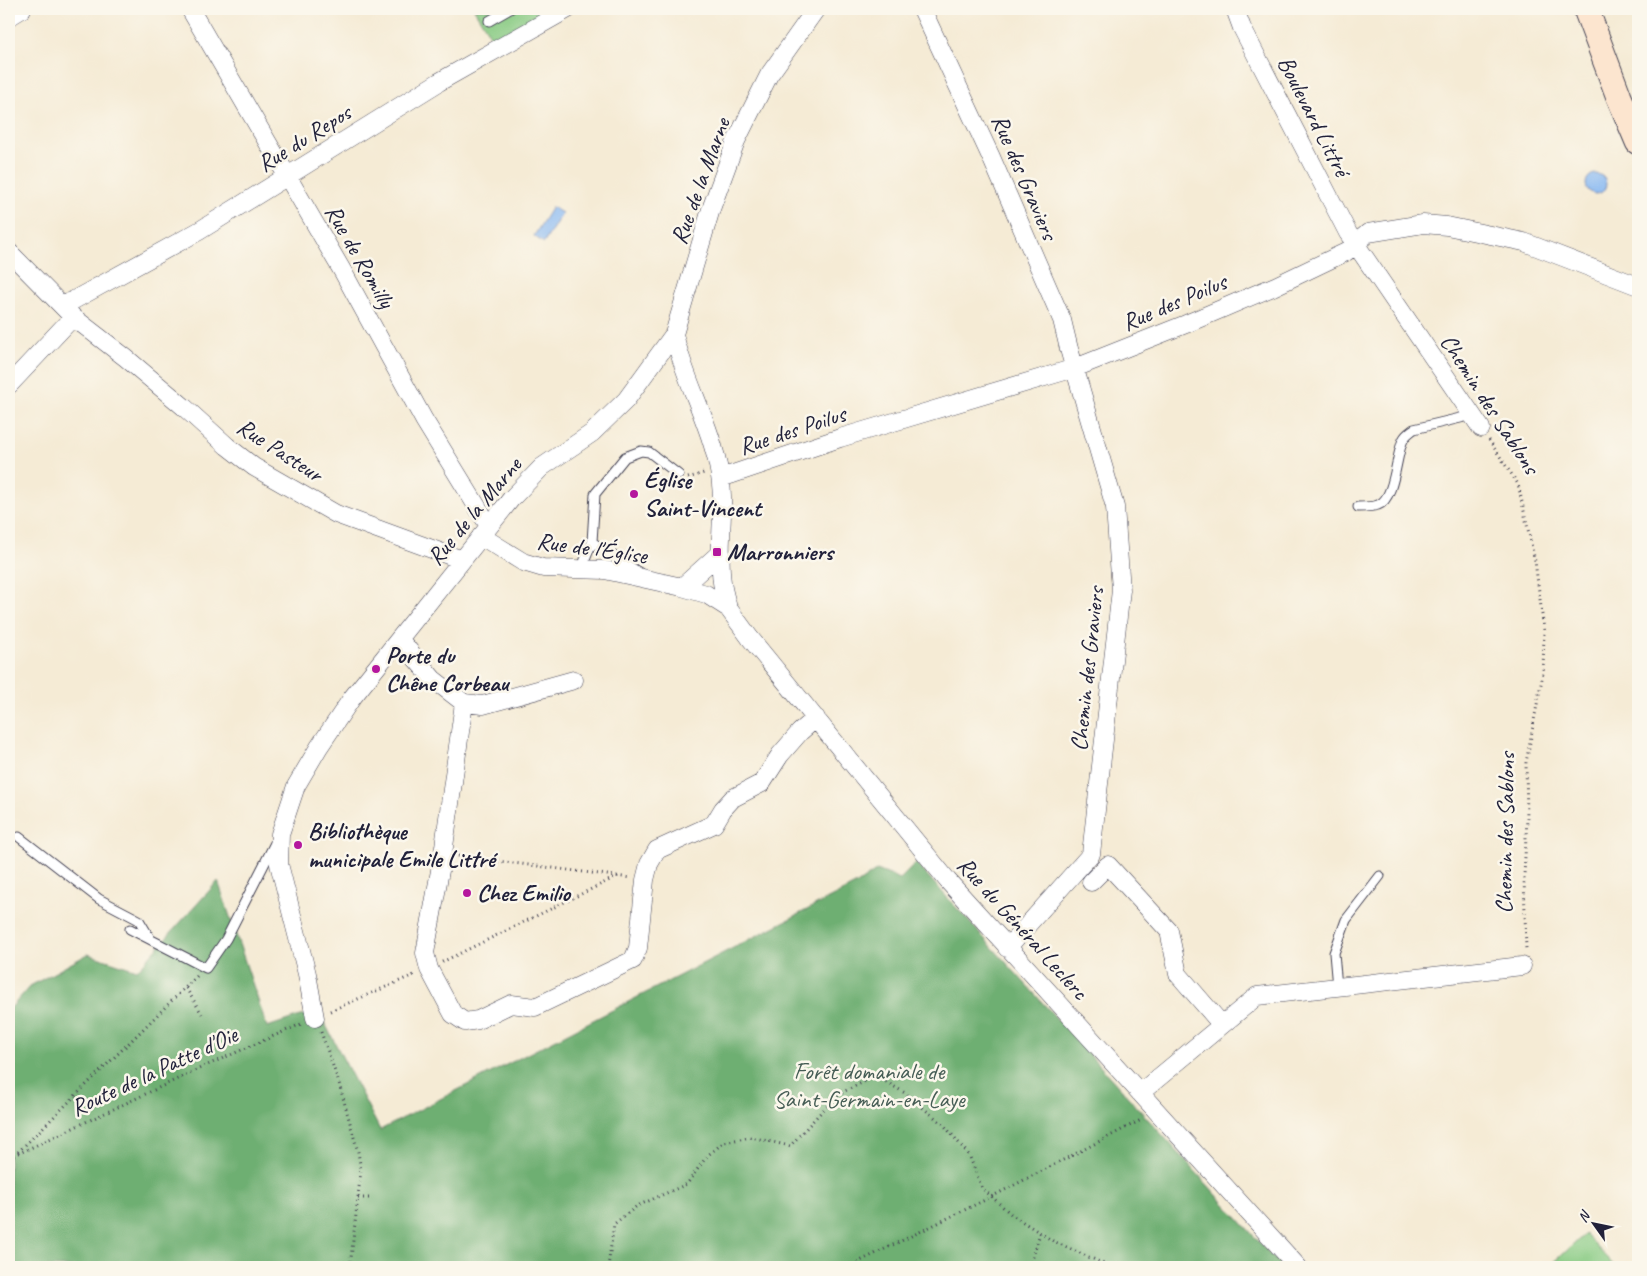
<svg xmlns="http://www.w3.org/2000/svg" width="1647" height="1276" font-family="Caveat,sans-serif">
<style>
.green{fill:#89cb84;stroke:#567660}
.forest{fill:#6eaf72;stroke:#486856}
.water{fill:#86b7f2;stroke:#546c96}
.lines{fill:none;stroke-linecap:round;stroke-linejoin:round}
.lane-casing{stroke:#424052;stroke-width:11}
.street-casing{stroke:#424052;stroke-width:19}
.secondary-casing{stroke:#424052;stroke-width:27}
.path{stroke:#424052;stroke-width:3;stroke-dasharray:1 4;stroke-linecap:butt}
.lane{stroke:#fff;stroke-width:9}
.street{stroke:#fff;stroke-width:18}
.secondary{stroke:#fce5cf;stroke-width:25}
.poi-dot{fill:#b5179e;stroke:#fbf7ec;stroke-width:2}
.labels{text-anchor:middle;dominant-baseline:central;stroke-width:5;stroke-linejoin:round;paint-order:stroke}
.street-label{font-size:24px;fill:#22223b;stroke:#fbf7ec}
.poi-label{font-size:24px;font-weight:bold;fill:#22223b;stroke:#fbf7ec;text-anchor:start}
.park-label{font-size:24px;fill:#465d55;stroke:#fbf7ec}
</style>
<rect width="100%" height="100%" fill="#fbf7ec"/>
<filter id="ink" filterUnits="userSpaceOnUse"><feTurbulence type="fractalNoise" baseFrequency=".02" numOctaves="2"/><feDisplacementMap in="SourceGraphic" scale="10" xChannelSelector="R" yChannelSelector="G"/><feConvolveMatrix kernelMatrix="1 2 1 2 8 2 1 2 1" color-interpolation-filters="sRGB"/></filter>
<filter id="wash" filterUnits="userSpaceOnUse"><feTurbulence type="fractalNoise" baseFrequency=".0096" numOctaves="4" result="noise"/><feDisplacementMap in="SourceGraphic" scale="20" xChannelSelector="R" yChannelSelector="G"/><feGaussianBlur stdDeviation="1.12" result="paint"/><feColorMatrix in="noise" values="0 0 0 0 0 0 0 0 0 0 0 0 0 0 0 0 0 1.4 0 .05"/><feComposite in="paint" operator="in"/></filter>
<g filter="url(#wash)">
<rect width="100%" height="100%" fill="#f5ebd5"/>
<path class="green" d="M 474,9 L 548,9 L 493,40 Z
M 1585,1234 L 1615,1267 L 1549,1267 Z"/>
<path class="forest" d="M 916,863 L 1282,1267 L 9,1267 L 9,1010 L 30,986 L 88,954 L 137,970 L 218,881 L 267,1027 L 318,1010 L 380,1130 L 857,884 L 877,870 L 900,879 Z"/>
<path class="water" d="M1586 184a10 10 0 1 1 20 0a10 10 0 1 1-20 0Z
M 552,207 L 562,213 L 544,243 L 534,236 Z"/>
</g>
<g filter="url(#ink)">
<g class="lines">
<defs>
<path id="lane" d="M 489,21 L 510,9
M 1358,507 C 1364,507 1373,507 1378,505 C 1395,499 1396,455 1403,440 C 1406,434 1410,432 1414,429 L 1473,415
M 592,542 L 640,573
M 581,570 L 592,542 L 595,494 L 625,457 L 641,451 L 649,452 L 679,475
M 19,837 L 99,899 L 139,920 L 151,940
M 130,929 L 206,968 L 226,939 L 276,841
M 1337,987 L 1334,953 L 1346,920 L 1380,876"/>
<path id="street" d="M 190,9 L 343,272 L 424,420 L 489,526
M 922,9 L 991,157 L 1062,320 L 1069,349 L 1115,507 L 1121,590 L 1091,854 L 1007,948
M 1235,9 L 1242,28 L 1348,233 L 1481,428
M 9,17 L 22,9
M 9,252 L 73,317 L 126,358 L 184,407 L 227,446 L 254,467 L 336,514 L 462,560
M 63,306 L 199,231 L 439,82 L 568,9
M 674,334 C 685,382 712,426 720,476 C 726,511 717,547 722,582 C 723,591 726,600 728,608
M 9,385 L 73,317
M 721,478 L 840,438 L 1075,368 L 1186,324 L 1275,286 L 1346,252 L 1368,233 L 1423,224 L 1447,226 L 1524,242 L 1638,286
M 481,536 L 523,562 L 543,568 L 605,570 L 682,587 L 706,594 L 728,608 L 750,638 L 948,881 L 1298,1267
M 682,587 L 721,552
M 400,640 L 433,679 L 464,703 L 443,854 L 425,953 L 429,969 L 453,1014 L 465,1022 L 478,1020 L 511,1004 L 535,1007 L 633,960 L 638,948 L 645,880 L 649,864 L 657,850 L 714,824 L 723,809 L 733,798 L 762,783 L 780,755 L 800,732 L 816,718
M 464,703 L 483,705 L 574,680
M 1091,882 L 1108,865 L 1169,931 L 1178,974 L 1222,1025
M 315,1018 L 307,974 L 279,864 L 280,834 L 296,786 L 319,747 L 352,698 L 511,499 L 542,467 L 592,433 L 626,400 L 674,334 L 711,209 L 736,141 L 769,75 L 816,9
M 1140,1093 L 1257,996 L 1522,966"/>
<path id="secondary" d="M 1586,9 L 1619,97 L 1638,142"/>
</defs>
<use href="#lane" class="lane-casing"/>
<use href="#street" class="street-casing"/>
<use href="#secondary" class="secondary-casing"/>
<path class="path" d="M 1489,440 L 1518,484 L 1535,561 L 1544,630 L 1543,673 L 1526,763 L 1527,818 L 1524,876 L 1526,951
M 688,478 L 704,473
M 458,856 L 631,878
M 442,962 L 618,876
M 186,988 L 202,1014
M 330,1011 L 416,974
M 321,1032 L 339,1083 L 358,1152 L 361,1170 L 350,1267
M 18,1152 L 197,976
M 9,1158 L 203,1067 L 301,1024
M 358,1198 L 369,1198
M 608,1267 L 614,1224 L 637,1206 L 687,1184 L 707,1156 L 724,1142 L 751,1137 L 790,1146 L 822,1111 L 843,1092 L 876,1076 L 905,1093 L 944,1125 L 969,1155 L 982,1188 L 1012,1215 L 1053,1241 L 1111,1267
M 848,1267 L 991,1197 L 1143,1119
M 1030,1267 L 1040,1233"/>
<use href="#lane" class="lane"/>
<use href="#street" class="street"/>
<use href="#secondary" class="secondary"/>
</g>
</g>
<g class="poi-dot">
<circle cx="634" cy="494" r="5"/>
<rect x="712" y="547" width="10" height="10" rx="2.5"/>
<circle cx="376" cy="669" r="5"/>
<circle cx="298" cy="845" r="5"/>
<circle cx="467" cy="893" r="5"/>
</g>
<g class="labels">
<g class="street-label">
<text transform="translate(1314 116) rotate(63)">Boulevard Littré</text>
<text transform="translate(304 138) rotate(-32)">Rue du Repos</text>
<text transform="translate(1025 177) rotate(67)">Rue des Graviers</text>
<text transform="translate(700 181) rotate(-70)">Rue de la Marne</text>
<text transform="translate(360 256) rotate(60)">Rue de Romilly</text>
<text transform="translate(1174 302) rotate(-23)">Rue des Poilus</text>
<text transform="translate(1490 404) rotate(57)">Chemin des Sablons</text>
<text transform="translate(792 430) rotate(-18)">Rue des Poilus</text>
<text transform="translate(280 450) rotate(33)">Rue Pasteur</text>
<text transform="translate(474 511) rotate(-50)">Rue de la Marne</text>
<text transform="translate(592 548) rotate(8)">Rue de l'Église</text>
<text transform="translate(1087 669) rotate(-84)">Chemin des Graviers</text>
<text transform="translate(1505 833) rotate(-89)">Chemin des Sablons</text>
<text transform="translate(1023 928) rotate(48)">Rue du Général Leclerc</text>
<text transform="translate(154 1071) rotate(-25)">Route de la Patte d'Oie</text>
</g>
<g class="poi-label">
<text x="644" y="480">Église<tspan x="644" dy="28">Saint-Vincent</tspan></text>
<text x="727" y="552">Marronniers</text>
<text x="386" y="655">Porte du<tspan x="386" dy="28">Chêne Corbeau</tspan></text>
<text x="308" y="831">Bibliothèque<tspan x="308" dy="28">municipale Emile Littré</tspan></text>
<text x="477" y="893">Chez Emilio</text>
</g>
<g class="park-label">
<text x="869" y="1071">Forêt domaniale de<tspan x="869" dy="28">Saint-Germain-en-Laye</tspan></text>
</g>
</g>
<rect width="1647" height="1276" fill="none" stroke="#fbf7ec" stroke-width="30"/>
<g transform="translate(1594 1224) rotate(303)" stroke="#fbf7ec" stroke-width="4" paint-order="stroke">
<path d="M0-4L9 19L0 12L-9 19Z" fill="#22223b"/>
<text y="-8" font-size="14" font-weight="bold" text-anchor="middle" fill="#22223b">N</text>
</g>
</svg>
